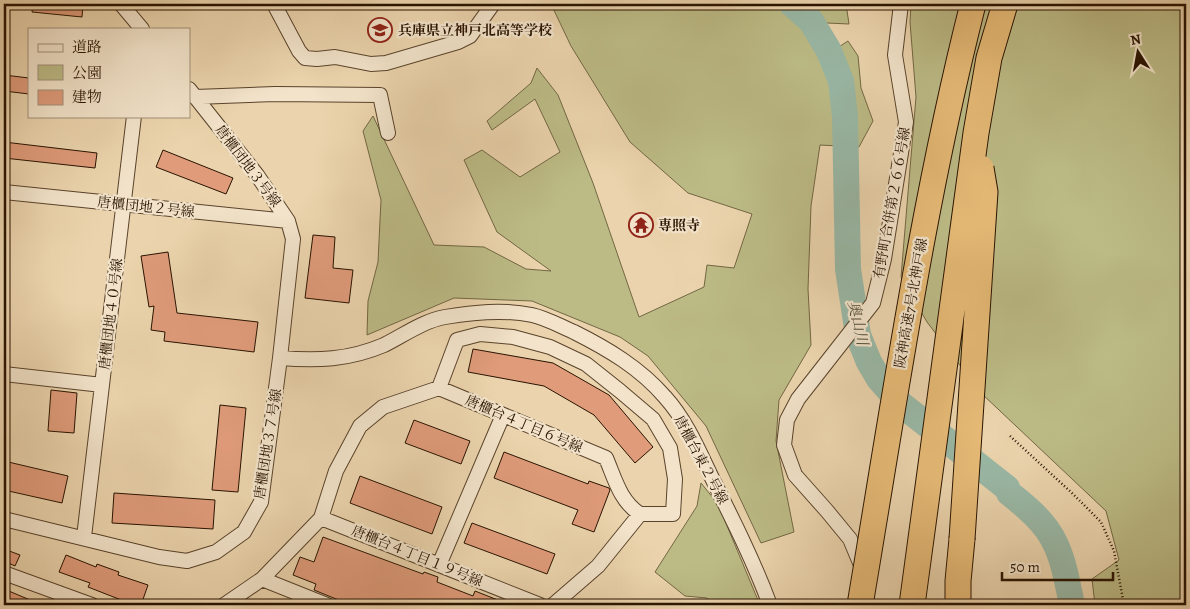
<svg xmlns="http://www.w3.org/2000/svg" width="1190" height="609" font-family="Alegreya,'Noto Serif JP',serif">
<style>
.green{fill:#bcbb86;stroke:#726743}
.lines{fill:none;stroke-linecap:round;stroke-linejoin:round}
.river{stroke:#99b8a6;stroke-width:26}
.building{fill:#df9b7a;stroke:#281300}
.street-casing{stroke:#59432b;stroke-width:16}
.highway-casing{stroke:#281300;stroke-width:27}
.path{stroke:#281300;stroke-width:2.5;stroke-dasharray:1 2.5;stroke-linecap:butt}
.street{stroke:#f2e3ca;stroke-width:14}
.highway{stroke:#e6ba76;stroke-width:25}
.highway-bridge-casing{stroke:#281300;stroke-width:27;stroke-linecap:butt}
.highway-bridge{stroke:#e6ba76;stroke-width:25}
.labels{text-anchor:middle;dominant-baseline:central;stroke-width:4.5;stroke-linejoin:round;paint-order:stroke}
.poi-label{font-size:14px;font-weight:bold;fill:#281300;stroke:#f2e3ca;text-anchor:start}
.street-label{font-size:14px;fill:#281300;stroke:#f2e3ca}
.water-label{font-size:15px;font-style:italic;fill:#504d3a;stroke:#f2e3ca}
</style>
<rect width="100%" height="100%" fill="#ebd4ad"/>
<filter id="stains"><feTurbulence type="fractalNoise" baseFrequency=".004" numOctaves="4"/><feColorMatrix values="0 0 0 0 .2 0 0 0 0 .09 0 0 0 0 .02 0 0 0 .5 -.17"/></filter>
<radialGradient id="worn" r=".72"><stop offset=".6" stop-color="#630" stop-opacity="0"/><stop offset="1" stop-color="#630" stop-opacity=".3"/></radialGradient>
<path class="green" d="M 551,4 L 846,4 L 849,24 L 827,23 L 809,40 L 825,56 L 848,41 L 858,56 L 861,88 L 873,121 L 859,147 L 820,145 L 811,206 L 808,289 L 811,345 L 779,400 L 776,441 L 794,532 L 761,543 L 706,426 L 648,356 L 620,337 L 532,301 L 454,298 L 367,335 L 368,301 L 378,262 L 381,200 L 363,131 L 373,116 L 434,245 L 484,247 L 526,269 L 551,271 L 497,232 L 464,160 L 482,150 L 520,177 L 560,152 L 535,99 L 492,130 L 487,121 L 531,83 L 537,68 L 558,95 L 593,183 L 639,317 L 704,287 L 707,265 L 734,268 L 752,214 L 688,193 L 630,142 L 571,46 Z
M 911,4 L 1186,4 L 1186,605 L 1095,605 L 1092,579 L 1119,560 L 1106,511 L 981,393 L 927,322 L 901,277 L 916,97 L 910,22 Z
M 701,483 L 718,504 L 760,605 L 710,605 L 707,598 L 685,596 L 655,572 L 697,506 Z"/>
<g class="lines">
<path class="river" d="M 792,4 L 811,21 L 829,51 L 841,81 L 845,116 L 848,269 L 858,335 L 869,362 L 879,379 L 902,405 L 1007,488 L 1009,493 C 1020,502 1032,511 1041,522 C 1062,545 1066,576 1072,605"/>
</g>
<path class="building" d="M 33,4 L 83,4 L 82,17 L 32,12 Z
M 4,75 L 29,78 L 29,94 L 4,91 Z
M 4,142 L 97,153 L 95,168 L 4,158 Z
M 163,150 L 233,178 L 226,194 L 156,167 Z
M 313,235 L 335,237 L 333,268 L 353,270 L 349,303 L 305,298 Z
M 168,252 L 177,313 L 258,322 L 254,352 L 164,341 L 165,332 L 151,330 L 154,306 L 149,307 L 141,256 Z
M 473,349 L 553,363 L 609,395 L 653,447 L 635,463 L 594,415 L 544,386 L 468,372 Z
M 51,390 L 77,393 L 74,433 L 48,431 Z
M 220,405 L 246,408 L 238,492 L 212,490 Z
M 414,420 L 470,441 L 461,464 L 405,443 Z
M 504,452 L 588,484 L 589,481 L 609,488 L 610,490 L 594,532 L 572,524 L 578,510 L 494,478 Z
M 4,461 L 68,476 L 62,503 L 4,490 Z
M 360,476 L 442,507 L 432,534 L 350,503 Z
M 114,493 L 215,500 L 213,529 L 112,523 Z
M 472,523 L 555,554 L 547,574 L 464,543 Z
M 323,537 L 423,574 L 424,572 L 438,577 L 437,582 L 473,596 L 475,591 L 508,604 L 508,605 L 357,605 L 336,599 L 314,590 L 316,584 L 293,575 L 300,557 L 314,562 Z
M 4,549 L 20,555 L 15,566 L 4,561 Z
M 66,555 L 96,567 L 97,564 L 119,572 L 118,575 L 148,585 L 141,605 L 134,605 L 88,587 L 90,583 L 59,572 Z
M 4,589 L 42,605 L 4,605 Z"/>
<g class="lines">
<defs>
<path id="street" d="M 121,4 L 142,29
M 274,4 L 299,51 L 305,58 L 317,59 L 335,57 L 371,64 L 386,63 L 458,42 L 470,36 L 493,4
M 195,97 L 275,94 L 380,95 L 388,133
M 4,192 L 288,221
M 280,358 C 317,361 349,360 384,345 C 404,335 423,321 445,317 C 474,312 503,309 532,315 C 546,318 560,326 574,332 C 608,349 640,368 665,397 C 686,420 699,451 712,478 C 733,520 754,562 770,605
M 4,374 L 102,385 L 134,116
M 439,388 L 457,340 L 480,334 L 513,337 L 550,347 L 586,364 L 620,391 L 653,419 L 670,448 L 675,479 L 673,514 L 640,514
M 321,518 L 540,605
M 4,519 L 159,557 L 187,561 L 216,552 L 244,532 L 261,502 L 280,358 L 293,239 L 288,221 L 257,175 L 189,89
M 84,537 L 102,385
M 439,565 L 503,415
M 863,570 L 850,539 L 827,511 L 795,475 L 784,445 L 787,420 L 798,399 L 873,303 L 884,259 L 906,122 L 895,55 L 901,4
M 4,573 L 92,605
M 262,579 L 327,605
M 224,605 L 262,579 L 321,518 L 336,471 L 360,426 L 383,407 L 439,388 L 606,458 C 615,479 620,501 640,514 L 598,566 L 553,605"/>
<path id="highway" d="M 958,605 L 958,581 L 962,539"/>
</defs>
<use href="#street" class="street-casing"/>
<use href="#highway" class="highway-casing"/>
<path class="path" d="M 1010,436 L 1073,494 L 1101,522 L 1114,551 L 1124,605"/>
<use href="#street" class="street"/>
<use href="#highway" class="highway"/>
<defs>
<path id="highway-bridge" d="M 962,539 L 985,192 L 981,168
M 860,605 C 894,404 923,201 973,4
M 912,605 L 976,133 L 989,58 L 1005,4"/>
</defs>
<use href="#highway-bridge" class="highway-bridge-casing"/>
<use href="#highway-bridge" class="highway-bridge"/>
</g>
<defs>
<symbol id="school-ring" viewBox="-11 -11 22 22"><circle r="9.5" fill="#f2e3ca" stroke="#8f2418" stroke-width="1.5"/><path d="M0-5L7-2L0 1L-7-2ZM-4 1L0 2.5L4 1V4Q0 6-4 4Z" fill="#8f2418"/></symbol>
<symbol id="temple-ring" viewBox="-11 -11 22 22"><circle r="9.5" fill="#f2e3ca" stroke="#8f2418" stroke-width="1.5"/><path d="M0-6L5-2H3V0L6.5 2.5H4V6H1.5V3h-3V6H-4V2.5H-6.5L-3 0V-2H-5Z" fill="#8f2418"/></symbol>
</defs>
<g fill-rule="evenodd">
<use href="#school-ring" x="366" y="16" width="28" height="28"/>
<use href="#temple-ring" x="627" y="211" width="28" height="28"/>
</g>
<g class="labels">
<g class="poi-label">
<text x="398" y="30">兵庫県立神戸北高等学校</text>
<text x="658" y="225">専照寺</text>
</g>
<g class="street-label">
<text transform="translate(248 166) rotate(53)">唐櫃団地３号線</text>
<text transform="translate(892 203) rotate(-80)">有野町合併第２６６号線</text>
<text transform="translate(146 207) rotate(6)">唐櫃団地２号線</text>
<text transform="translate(911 303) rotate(-80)">阪神高速7号北神戸線</text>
<text transform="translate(111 314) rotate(-83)">唐櫃団地４０号線</text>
<text transform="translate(524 424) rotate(23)">唐櫃台４丁目６号線</text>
<text transform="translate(268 444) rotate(-81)">唐櫃団地３７号線</text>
<text transform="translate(701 460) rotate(62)">唐櫃台東２号線</text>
<text transform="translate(417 556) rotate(22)">唐櫃台４丁目１９号線</text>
</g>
<g class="water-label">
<text transform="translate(858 323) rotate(77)">奥山川</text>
</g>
</g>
<rect width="1190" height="609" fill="none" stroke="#ebd4ad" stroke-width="20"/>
<rect x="5" y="5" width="1180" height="599" fill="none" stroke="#281300" stroke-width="2.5"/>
<rect x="10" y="10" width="1170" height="589" fill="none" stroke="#281300"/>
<rect x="28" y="28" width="162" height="90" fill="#f2e3ca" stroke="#a19079"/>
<rect x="38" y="44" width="25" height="8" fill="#f2e3ca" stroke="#a19079"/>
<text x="72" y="52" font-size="15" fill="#281300">道路</text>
<rect x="38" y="65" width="25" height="15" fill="#bcbb86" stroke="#a19079"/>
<text x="72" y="78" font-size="15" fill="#281300">公園</text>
<rect x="38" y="90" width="25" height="15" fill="#df9b7a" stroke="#a19079"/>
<text x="72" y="102" font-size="15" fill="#281300">建物</text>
<g transform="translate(1138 52) rotate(349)" stroke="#f2e3ca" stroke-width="4" paint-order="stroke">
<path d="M0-4L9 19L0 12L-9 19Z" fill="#281300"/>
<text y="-8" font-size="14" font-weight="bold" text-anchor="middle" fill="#281300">N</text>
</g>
<path d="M1002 572v8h111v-8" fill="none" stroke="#281300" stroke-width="2.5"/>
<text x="1010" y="572" font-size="15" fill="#281300" stroke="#f2e3ca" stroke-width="4" paint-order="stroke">50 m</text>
<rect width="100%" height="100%" filter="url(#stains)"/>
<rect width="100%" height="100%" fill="url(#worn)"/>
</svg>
